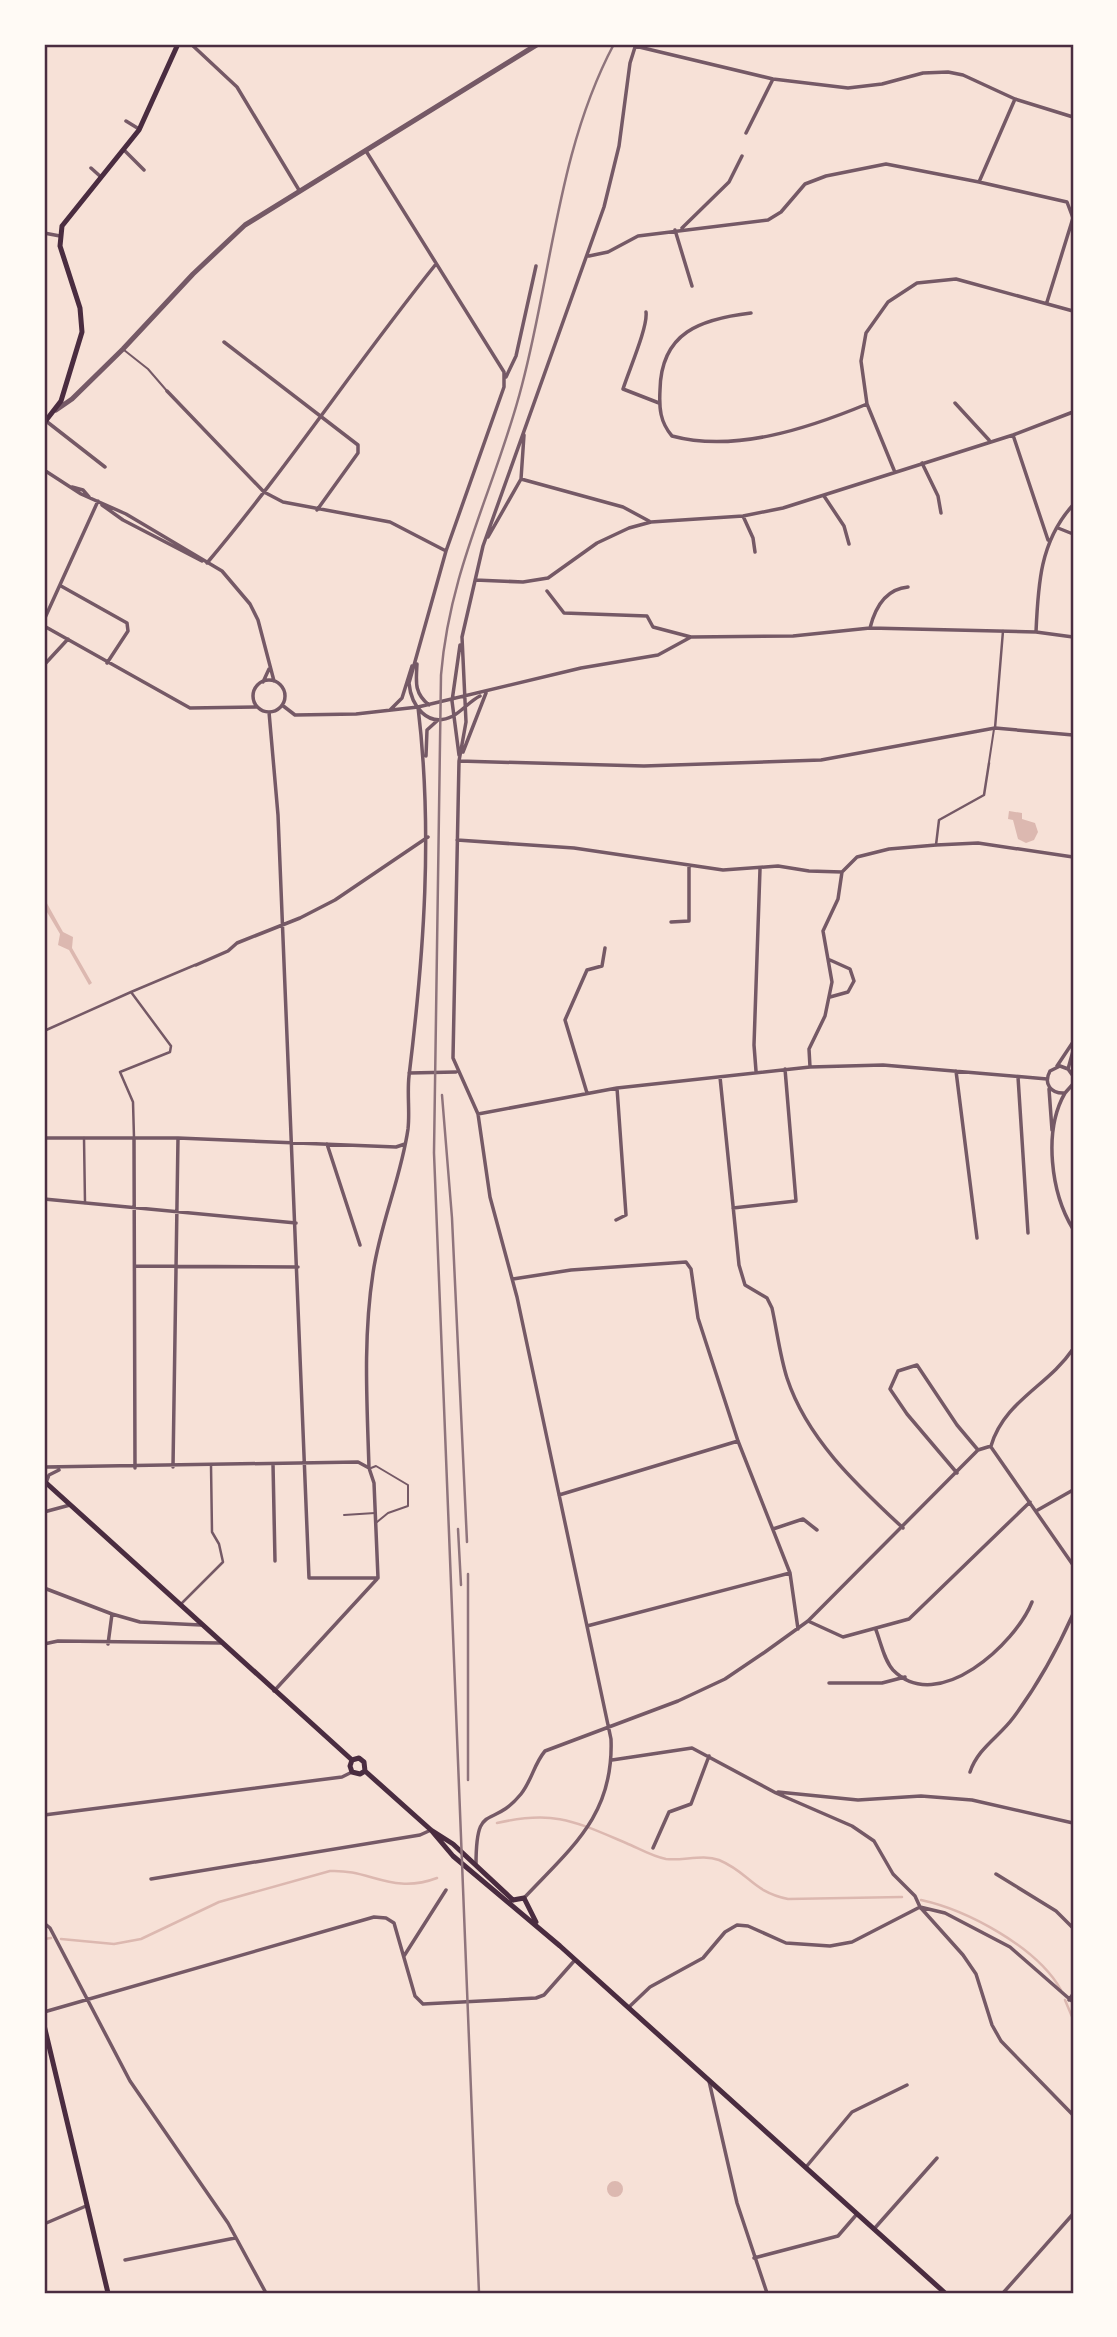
<svg xmlns="http://www.w3.org/2000/svg" width="1117" height="2337" font-family="'Archivo Narrow',sans-serif">
<style>
.water{fill:#dcb8b0}
.lines{fill:none;stroke-linecap:round;stroke-linejoin:round}
.stream{stroke:#dcb8b0;stroke-width:2.5}
.service{stroke:#755966;stroke-width:2}
.pedestrian{stroke:#755966;stroke-width:2.5}
.minor{stroke:#755966;stroke-width:3.5}
.tertiary{stroke:#755966;stroke-width:5}
.secondary{stroke:#4a2c40;stroke-width:5}
.rail{stroke:#8f747c;stroke-width:2.5}
.neatline{fill:none;stroke:#4a2c40;stroke-width:2.5}
</style>
<rect width="100%" height="100%" fill="#f7e1d7"/>
<path class="water" d="M 1009,811 L 1022,813 L 1022,819 L 1035,823 L 1038,832 L 1034,840 L 1026,843 L 1018,839 L 1013,820 L 1008,819 Z
M 44,898 L 63,932 L 73,937 L 72,948 L 92,983 L 89,985 L 69,950 L 58,945 L 60,934 L 44,907 Z
M607 2189a8 8 0 1 1 16 0a8 8 0 1 1-16 0Z"/>
<g class="lines">
<path class="stream" d="M 497,1823 C 554,1810 574,1821 626,1843 C 638,1848 653,1857 666,1859 C 683,1861 703,1854 719,1860 C 750,1873 751,1891 788,1899 L 902,1897
M 921,1900 C 967,1910 1037,1947 1061,1990
M 44,1939 L 51,1938
M 61,1939 L 114,1944 L 141,1939 L 219,1902 L 330,1871 C 370,1869 392,1895 437,1878
M 1065,2000 L 1073,2019"/>
<path class="service" d="M 124,350 L 148,369 L 167,391
M 989,762 L 994,729
M 371,1468 L 376,1466 L 408,1485 L 408,1506 L 388,1513 L 377,1522
M 344,1515 L 375,1513"/>
<path class="pedestrian" d="M 995,728 L 1003,631
M 936,845 L 939,820 L 984,795 L 989,763
M 131,992 L 195,965
M 44,1031 L 131,992 L 171,1046 L 170,1052 L 120,1072 L 133,1102 L 134,1138
M 84,1138 L 85,1203
M 180,1605 L 223,1562 L 219,1544 L 212,1532 L 211,1465"/>
<path class="minor" d="M 191,44 L 237,87 L 299,190
M 635,46 L 773,79 L 848,88 L 882,84 L 923,73 L 948,72 L 963,75 L 1015,99 L 1073,117
M 126,121 L 139,129
M 746,133 L 773,79
M 125,151 L 144,170
M 366,151 L 504,372 L 504,387 L 446,551 L 409,683 C 411,705 427,729 453,716 C 462,711 470,701 480,696
M 91,168 L 101,177
M 979,182 L 1067,202 L 1073,218 L 1047,302
M 682,228 L 729,182 L 742,156
M 675,230 L 692,286
M 44,233 L 60,236
M 589,256 L 608,252 L 638,236 L 768,220 L 781,212 L 805,184 L 826,176 L 886,164 L 979,182 L 1015,99
M 646,312 C 648,327 629,370 623,389 L 659,403
M 751,313 C 701,319 661,332 660,390 C 659,408 660,422 672,436 C 735,453 809,428 867,404
M 224,342 L 358,445 L 358,453 L 317,510
M 506,377 L 516,356 L 536,266
M 167,391 L 264,492 L 283,502 L 390,522 L 446,551
M 955,403 L 989,440
M 46,421 L 105,467
M 1013,435 L 1048,540
M 922,463 L 938,496 L 941,513
M 44,470 L 81,494 L 126,514 L 222,571 L 250,604 L 258,620 L 274,681
M 894,470 L 867,404 L 861,361 L 866,333 L 888,302 L 917,283 L 956,279 L 1073,311
M 521,479 L 623,507 L 649,521
M 72,487 L 83,490 L 89,497
M 824,496 L 844,526 L 849,544
M 102,505 L 123,520 L 202,561
M 743,516 L 753,538 L 755,552
M 1058,528 L 1073,534
M 488,537 L 521,479 L 524,435
M 207,563 C 288,467 357,362 436,264
M 475,580 L 523,582 L 548,578 L 597,543 L 629,528 L 651,522 L 743,516 L 783,508 L 1013,435 L 1073,412
M 61,586 L 127,623 L 128,631 L 107,663
M 547,591 L 564,613 L 647,616 L 653,627 L 691,637
M 44,620 L 98,501
M 44,626 L 190,708 L 257,707
M 870,628 C 875,608 885,589 908,587
M 1036,632 C 1038,585 1040,541 1073,505
M 462,637 L 466,722 L 459,761 L 453,1058 L 478,1114 L 490,1197 L 517,1297 L 611,1739 C 614,1815 572,1847 524,1898
M 462,637 L 483,546 L 604,207 L 619,146 L 630,63 L 636,44
M 417,664 C 416,682 414,693 429,705
M 44,665 L 68,639
M253 696a16 16 0 1 1 32 0a16 16 0 1 1-32 0Z
M 263,682 L 269,669
M 282,705 L 295,715 L 356,714 L 418,707 L 581,668 L 658,655 L 691,637 L 793,636 L 870,628 L 1036,632 L 1073,637
M 390,710 L 402,698 L 412,666
M 269,712 L 278,815 L 309,1578 L 378,1578
M 463,752 L 486,693
M 459,755 L 452,701 L 460,645
M 426,756 L 427,730 L 438,720
M 459,761 L 644,766 L 821,760 L 995,728 L 1073,735
M 457,840 L 574,848 L 723,870 L 778,866 L 809,871 L 842,872 L 857,857 L 889,849 L 936,845 L 978,843 L 1073,857
M 671,922 L 689,921 L 689,867
M 196,965 L 228,951 L 237,943 L 300,918 L 335,900 L 428,837
M 830,997 L 848,992 L 854,981 L 850,969 L 830,960
M 1057,1066 L 1073,1042
M 810,1067 L 809,1049 L 825,1016 L 832,982 L 823,931 L 838,899 L 842,872
M 1068,1069 L 1073,1051
M 756,1071 L 754,1045 L 760,869
M 956,1071 L 977,1238
M 409,1073 L 456,1072
M 1073,1076 L 1068,1069 L 1060,1066 L 1050,1071 C 1043,1084 1051,1094 1065,1093 L 1073,1084
M 720,1077 L 739,1265 L 745,1285 L 767,1298 L 772,1308 C 777,1331 780,1356 787,1378 C 807,1439 857,1485 903,1528
M 1018,1077 L 1028,1233
M 1049,1089 L 1052,1130
M 587,1093 L 565,1020 L 587,970 L 602,966 L 605,948
M 1065,1093 C 1043,1131 1051,1193 1073,1229
M 478,1114 L 617,1088 L 810,1067 L 883,1065 L 1047,1079
M 44,1138 L 178,1138 L 396,1147 L 405,1144
M 134,1138 L 135,1468
M 327,1144 L 360,1245
M 44,1199 L 296,1223
M 733,1208 L 796,1201 L 785,1069
M 616,1220 L 626,1215 L 617,1088
M 135,1266 L 298,1267
M 513,1279 L 571,1270 L 686,1262 L 691,1269 L 698,1318 L 738,1441 L 790,1573 L 798,1629
M 991,1447 L 1073,1565
M 273,1464 L 275,1561
M 44,1467 L 358,1462 L 369,1468
M 173,1467 L 178,1138
M 957,1473 L 907,1414 L 890,1389 L 898,1371 L 917,1365 L 957,1425 L 978,1450
M 46,1483 L 49,1475 L 59,1470
M 559,1495 L 738,1441
M 1036,1511 L 1073,1490
M 44,1512 L 70,1505
M 773,1529 L 803,1519 L 817,1530
M 378,1578 L 374,1483 L 369,1468 C 367,1403 363,1338 373,1273 C 380,1224 401,1178 408,1129 C 410,1112 407,1094 409,1076 C 424,953 433,831 418,707
M 44,1588 L 112,1614
M 808,1621 L 843,1637 L 909,1619 L 1030,1502
M 587,1626 L 790,1573
M 876,1630 C 881,1643 884,1660 893,1670 C 938,1716 1016,1643 1032,1602
M 44,1644 L 58,1641 L 221,1643
M 108,1644 L 112,1614 L 140,1622 L 201,1625
M 829,1683 L 882,1683 L 905,1677
M 274,1691 L 377,1579
M 612,1760 L 692,1748 L 776,1793 L 852,1826 L 874,1841 L 893,1874 L 915,1896 L 920,1907 L 963,1955 L 976,1974 L 992,2025 L 1001,2041 L 1073,2115
M 970,1772 C 978,1748 999,1737 1013,1718 C 1037,1686 1057,1650 1073,1614
M 778,1792 L 858,1800 L 921,1796 L 972,1800 L 1073,1823
M 44,1815 L 342,1777 L 352,1772
M 653,1848 L 669,1812 L 691,1804 L 709,1756
M 476,1865 C 476,1799 491,1831 521,1794 C 532,1780 534,1764 545,1751 L 678,1701 L 725,1679 L 765,1652 L 808,1621 L 978,1450 L 991,1446 C 1004,1401 1048,1386 1073,1349
M 996,1874 L 1056,1911 L 1073,1928
M 151,1879 L 420,1835 L 431,1830
M 920,1907 L 945,1913 L 1010,1947 L 1073,2002
M 44,1923 L 50,1928 L 130,2081 L 228,2223 L 266,2293
M 404,1956 L 446,1890
M 1069,2000 L 1073,1994
M 629,2007 L 650,1987 L 703,1958 L 725,1932 L 737,1925 L 748,1926 L 786,1943 L 830,1946 L 852,1942 L 920,1907
M 44,2012 L 374,1917 L 386,1918 L 394,1923 L 415,1996 L 423,2004 L 536,1998 L 544,1995 L 575,1960
M 709,2081 L 737,2203 L 767,2293
M 806,2167 L 852,2112 L 907,2085
M 44,2224 L 86,2206
M 874,2229 L 937,2158
M 754,2258 L 838,2236 L 857,2214
M 125,2260 L 235,2238
M 1003,2293 L 1073,2214"/>
<path class="tertiary" d="M 56,410 L 72,399 L 123,349 L 193,274 L 245,225 L 538,44"/>
<path class="secondary" d="M 44,423 L 61,401 L 82,332 L 80,308 L 60,246 L 62,226 L 139,130 L 178,44
M 44,1481 L 352,1760
M 352,1760 L 350,1766 L 352,1772 L 360,1774 L 365,1771
M 352,1760 L 359,1758 L 364,1762 L 365,1771
M 365,1771 L 431,1830 L 453,1844 L 513,1900
M 431,1830 L 453,1856 L 560,1946 L 945,2293
M 513,1900 L 524,1898 L 536,1922
M 44,2025 L 108,2293"/>
<path class="rail" d="M 442,1095 L 452,1218 L 467,1542
M 458,1529 L 461,1585
M 468,1780 L 468,1574
M 479,2293 L 434,1153 L 441,675 C 450,566 496,487 522,385 C 552,272 558,149 614,44"/>
</g>
<rect width="1117" height="2337" fill="none" stroke="#fffaf5" stroke-width="91"/>
<rect x="46" y="46" width="1026" height="2246" class="neatline"/>
</svg>
